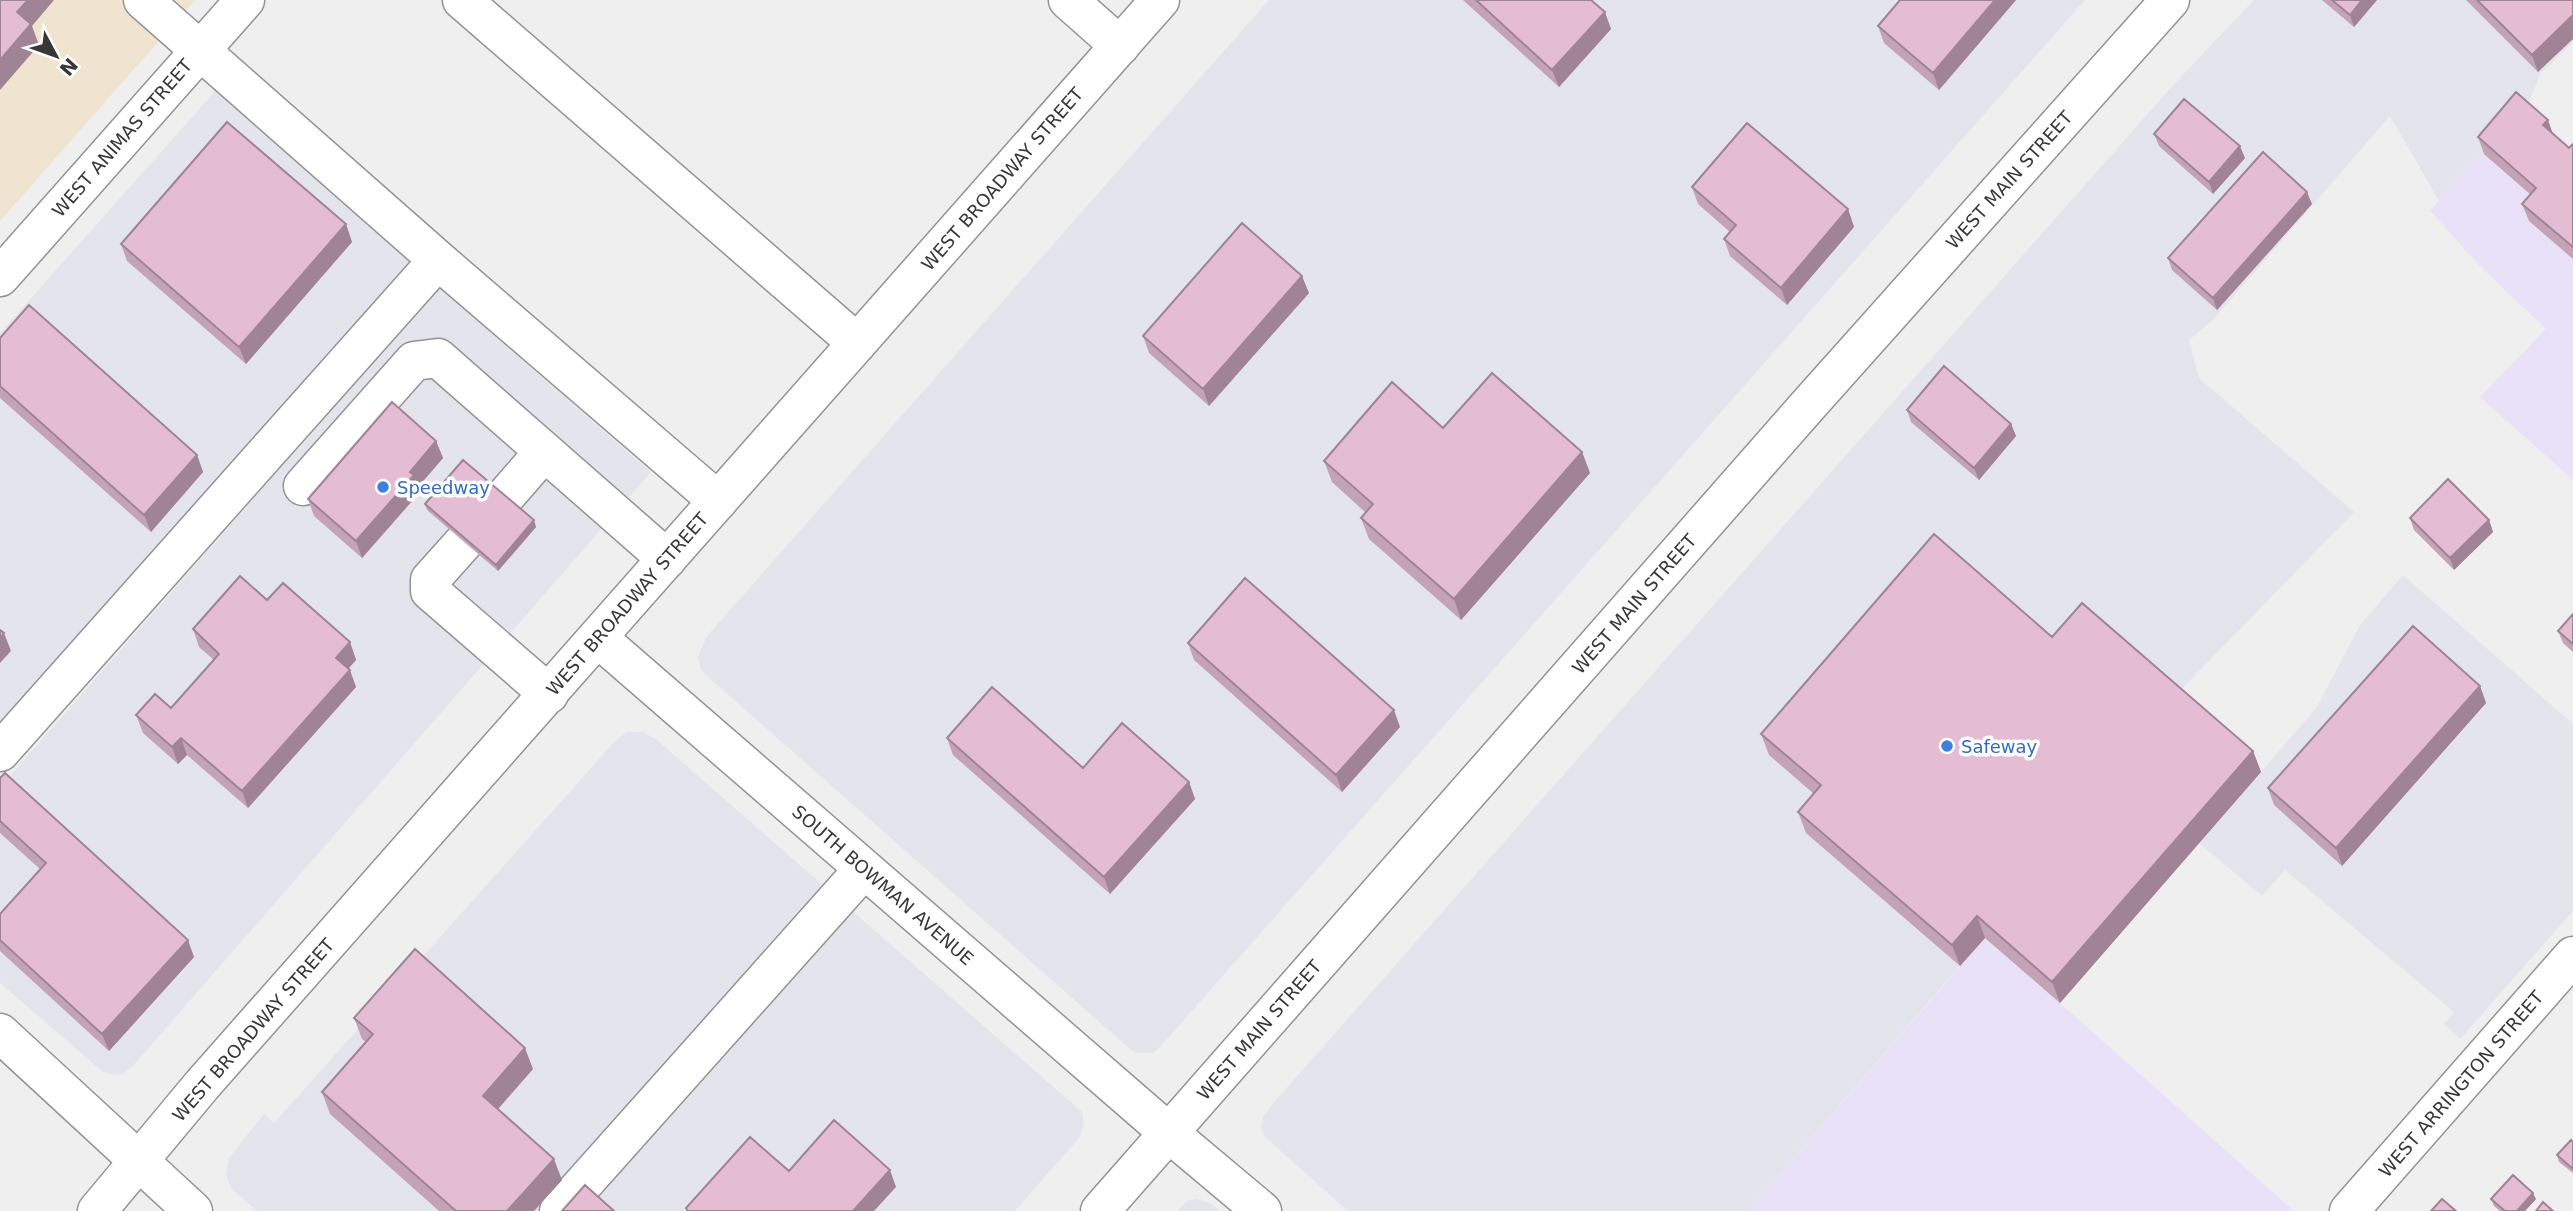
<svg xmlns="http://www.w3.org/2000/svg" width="2573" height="1211" font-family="'DejaVu Sans',sans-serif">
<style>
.built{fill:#e4e4ec}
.industrial{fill:#e8e1f7}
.medical{fill:#f0e3cf}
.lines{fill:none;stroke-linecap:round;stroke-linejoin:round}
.minor-casing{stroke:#939294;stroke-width:41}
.major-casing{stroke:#939294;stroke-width:41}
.minor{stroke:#fff;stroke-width:38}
.major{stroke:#fff;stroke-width:38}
.wall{fill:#c4a3b7}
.shaded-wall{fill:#a08495}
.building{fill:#e4bdd5;stroke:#a08495;stroke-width:2}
.shop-dot{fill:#3f7fe0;stroke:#fff;stroke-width:2.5}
.labels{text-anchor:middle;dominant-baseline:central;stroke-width:7;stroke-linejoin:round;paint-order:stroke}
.street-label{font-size:18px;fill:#373737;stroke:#fff}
.shop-label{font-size:18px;fill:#366cbe;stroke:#fff;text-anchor:start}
</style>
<rect width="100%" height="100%" fill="#efeff0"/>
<path class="built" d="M 1269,0 L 2085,0 L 1160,1047 L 1153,1053 L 1137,1053 L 1130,1049 L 707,676 L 700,668 L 698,657 L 707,636 Z
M 2254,0 L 2573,0 L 2573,42 L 2540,74 L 2526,110 L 2520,105 L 2439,201 L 2390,116 L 2213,320 L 2189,340 L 2199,378 L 2354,512 L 2174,697 L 2261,772 L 2317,707 L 2360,625 L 2403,575 L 2573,724 L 2573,911 L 2460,1039 L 2444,1024 L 2454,1012 L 2285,870 L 2262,896 L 2199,843 L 2060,1003 L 1984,938 L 1748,1211 L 1348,1211 L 1265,1137 L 1261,1128 L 1264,1115 L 1269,1108 L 2175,83 Z
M 218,88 L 416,265 L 0,728 L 0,333 Z
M 439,288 L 651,472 L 132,1067 L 123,1074 L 113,1075 L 103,1072 L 0,983 L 0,787 Z
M 628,732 L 643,732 L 657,740 L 1082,1112 L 1084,1126 L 1079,1138 L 1015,1211 L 257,1211 L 231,1188 L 226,1174 L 229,1158 L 264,1114 L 274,1123 L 617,739 Z
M 1197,1199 L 1210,1203 L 1221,1211 L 1177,1211 L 1187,1201 Z"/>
<path class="industrial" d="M 2521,105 L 2573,149 L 2573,480 L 2480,397 L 2546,329 L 2479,265 L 2430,211 Z
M 1985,938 L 2060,1003 L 2294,1211 L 1748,1211 Z"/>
<path class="medical" d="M 0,0 L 195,0 L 0,221 Z"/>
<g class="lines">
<defs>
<path id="minor" d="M 143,0 L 438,260 L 718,501
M 462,0 L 857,343
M 1068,0 L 1120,46
M 0,277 L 245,0
M 303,486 L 414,361 L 438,358 L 667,559
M 503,499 L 544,452
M 464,542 L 430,580 L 430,591 L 549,694
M 598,638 L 1169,1133 L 1262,1211
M 0,752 L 438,260
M 0,1033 L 193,1211
M 559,1211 L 864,869
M 2349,1211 L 2573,956"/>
<path id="major" d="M 97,1211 L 202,1085 L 1160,0
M 1100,1211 L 1811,402 L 2170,0"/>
</defs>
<use href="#minor" class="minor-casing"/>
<use href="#major" class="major-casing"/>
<use href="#minor" class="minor"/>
<use href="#major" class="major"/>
</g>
<path class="wall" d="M 1463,0 L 1591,0 L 1611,29 L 1559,87 Z
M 2016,0 L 1939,90 L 1884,43 L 1878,26 Z
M 2322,0 L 2377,0 L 2354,27 Z
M 2466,0 L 2573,0 L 2538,72 Z
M 2553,133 L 2569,148 L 2573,144 L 2573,259 L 2529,221 L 2522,204 L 2531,195 L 2484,154 L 2478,137 Z
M 2154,134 L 2245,158 L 2213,194 L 2159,146 Z
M 1692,187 L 1848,209 L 1854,227 L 1787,305 L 1730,256 L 1724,239 L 1730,232 L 1698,204 Z
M 2312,204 L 2217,310 L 2172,270 L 2168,258 Z
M 346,224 L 352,242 L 246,364 L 127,261 L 121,244 Z
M 1309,293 L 1209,406 L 1149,353 L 1143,336 Z
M 0,338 L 197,455 L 203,472 L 151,532 L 0,398 Z
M 1907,410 L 2011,424 L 2016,436 L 1979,480 L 1911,422 Z
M 1443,428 L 1582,452 L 1590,473 L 1461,620 L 1369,539 L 1361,518 L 1366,513 L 1332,482 L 1324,461 Z
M 436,441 L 443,458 L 418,487 L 420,492 L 362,558 L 314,516 L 308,499 Z
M 425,504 L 536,527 L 498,571 L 427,510 Z
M 2410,518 L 2489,520 L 2493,532 L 2454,570 L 2414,530 Z
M 267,600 L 350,642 L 356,660 L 348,668 L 356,687 L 248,808 L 187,755 L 178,764 L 143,733 L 136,715 L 171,708 L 214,660 L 199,647 L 193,629 Z
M 2573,614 L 2573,652 L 2563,643 L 2558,631 Z
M 2052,637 L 2253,751 L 2261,772 L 2060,1003 L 1985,938 L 1960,966 L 1806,833 L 1798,812 L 1814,794 L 1769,755 L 1761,734 Z
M 1188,643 L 1400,727 L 1342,792 L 1194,660 Z
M 2480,686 L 2486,703 L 2342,866 L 2274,805 L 2268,788 Z
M 947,738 L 1083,768 L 1189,782 L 1195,799 L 1110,894 L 953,755 Z
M 0,778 L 194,957 L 109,1051 L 0,951 L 0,914 L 40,869 L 0,833 Z
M 354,1018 L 533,1069 L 498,1109 L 562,1180 L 534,1211 L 439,1211 L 330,1114 L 322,1092 L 366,1042 L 362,1039 Z
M 2573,1142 L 2573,1173 L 2559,1162 L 2557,1155 Z
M 2491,1199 L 2536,1199 L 2525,1211 L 2500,1211 L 2494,1206 Z"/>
<path class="shaded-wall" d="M 28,0 L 54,0 L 32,26 L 39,45 L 0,90 L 0,60 L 17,12 Z
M 1995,0 L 2016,0 L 1939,90 L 1933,73 Z
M 2362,0 L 2377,0 L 2354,27 L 2350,15 Z
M 1605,12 L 1611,29 L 1559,87 L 1552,70 Z
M 2573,15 L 2573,39 L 2538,72 L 2532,55 Z
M 2548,120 L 2554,137 L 2543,125 Z
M 2240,146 L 2245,158 L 2213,194 L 2209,182 Z
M 2307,192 L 2312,204 L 2217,310 L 2213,298 Z
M 1848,209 L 1854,227 L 1787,305 L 1781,288 Z
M 346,224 L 352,242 L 246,364 L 239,347 Z
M 1302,276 L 1309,293 L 1209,406 L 1203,389 Z
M 2011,424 L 2016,436 L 1979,480 L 1974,468 Z
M 436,441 L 443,458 L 418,487 L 420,492 L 362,558 L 356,541 L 410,472 Z
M 1582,452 L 1590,473 L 1461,620 L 1454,599 Z
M 197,455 L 203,472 L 151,532 L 144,515 Z
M 534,520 L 536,527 L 498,571 L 496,565 Z
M 2489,520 L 2493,532 L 2454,570 L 2450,558 Z
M 4,633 L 11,651 L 0,663 L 0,638 Z
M 350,642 L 356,660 L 343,675 L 336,658 Z
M 350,670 L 356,687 L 248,808 L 242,791 Z
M 2480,686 L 2486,703 L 2342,866 L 2336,848 Z
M 1394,710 L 1400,727 L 1342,792 L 1336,775 Z
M 181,738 L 187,755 L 178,764 L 172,747 Z
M 2253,751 L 2261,772 L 2060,1003 L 2052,982 Z
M 1189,782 L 1195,799 L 1110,894 L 1104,877 Z
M 1977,916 L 1985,938 L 1960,966 L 1952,945 Z
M 188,940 L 194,957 L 109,1051 L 102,1034 Z
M 525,1048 L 533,1069 L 491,1117 L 483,1096 Z
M 554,1159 L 562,1180 L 534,1211 L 507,1211 Z
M 890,1170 L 896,1187 L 874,1211 L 853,1211 Z
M 2533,1193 L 2536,1199 L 2525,1211 L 2517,1211 Z"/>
<path class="building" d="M 0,0 L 28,0 L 17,12 L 31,24 L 0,60 Z
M 1476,0 L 1591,0 L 1605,12 L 1552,70 Z
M 1900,0 L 1995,0 L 1933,73 L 1878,26 Z
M 2332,0 L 2362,0 L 2350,15 Z
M 2477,0 L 2573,0 L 2573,15 L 2532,55 Z
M 2516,92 L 2548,120 L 2543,125 L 2569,148 L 2573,144 L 2573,247 L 2522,204 L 2536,188 L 2478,137 Z
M 2184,99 L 2240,146 L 2209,182 L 2154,134 Z
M 227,122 L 346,224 L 239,347 L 121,244 Z
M 1747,123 L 1848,209 L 1781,288 L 1724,239 L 1736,225 L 1692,187 Z
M 2263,152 L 2307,192 L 2213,298 L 2168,258 Z
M 1242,223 L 1302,276 L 1203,389 L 1143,336 Z
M 29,305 L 197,455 L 144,515 L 0,386 L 0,338 Z
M 1944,366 L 2011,424 L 1974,468 L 1907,410 Z
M 1492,373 L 1582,452 L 1454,599 L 1361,518 L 1373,504 L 1324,461 L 1392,382 L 1443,428 Z
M 392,402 L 436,441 L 410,472 L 414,475 L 356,541 L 308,499 Z
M 463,460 L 534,520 L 496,565 L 425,504 Z
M 2448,479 L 2489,520 L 2450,558 L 2410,518 Z
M 1934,534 L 2052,637 L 2082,603 L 2253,751 L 2052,982 L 1977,916 L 1952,945 L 1798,812 L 1821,785 L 1761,734 Z
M 240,576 L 267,600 L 283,583 L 350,642 L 336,658 L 350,670 L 242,791 L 181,738 L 172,747 L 136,715 L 155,694 L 171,708 L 219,654 L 193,629 Z
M 1245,578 L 1394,710 L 1336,775 L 1188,643 Z
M 2573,614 L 2573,644 L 2558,631 Z
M 2413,626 L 2480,686 L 2336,848 L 2268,788 Z
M 0,630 L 4,633 L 0,638 Z
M 992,687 L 1083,768 L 1122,723 L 1189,782 L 1104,877 L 947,738 Z
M 5,773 L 188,940 L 102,1034 L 0,940 L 0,914 L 46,863 L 0,821 L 0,778 Z
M 415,949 L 525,1048 L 483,1096 L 554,1159 L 507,1211 L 456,1211 L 322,1092 L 373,1034 L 354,1018 Z
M 834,1120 L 890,1170 L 853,1211 L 688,1211 L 686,1208 L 750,1137 L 789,1171 Z
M 2571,1140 L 2573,1142 L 2573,1169 L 2557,1155 Z
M 2513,1175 L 2533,1193 L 2517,1211 L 2505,1211 L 2491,1199 Z
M 585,1185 L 614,1211 L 562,1211 Z
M 2442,1199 L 2456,1211 L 2431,1211 Z
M 2543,1202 L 2553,1211 L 2536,1211 Z"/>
<g class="shop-dot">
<circle cx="383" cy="487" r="7"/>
<circle cx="1947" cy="746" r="7"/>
</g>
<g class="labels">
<g class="street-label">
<text transform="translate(122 138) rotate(-49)">WEST ANIMAS STREET</text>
<text transform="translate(1002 179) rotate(-49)">WEST BROADWAY STREET</text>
<text transform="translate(2009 180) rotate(-48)">WEST MAIN STREET</text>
<text transform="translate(627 604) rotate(-49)">WEST BROADWAY STREET</text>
<text transform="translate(1634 604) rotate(-49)">WEST MAIN STREET</text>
<text transform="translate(883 885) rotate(41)">SOUTH BOWMAN AVENUE</text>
<text transform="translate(253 1030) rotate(-49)">WEST BROADWAY STREET</text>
<text transform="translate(1259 1030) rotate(-49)">WEST MAIN STREET</text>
<text transform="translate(2461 1084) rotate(-49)">WEST ARRINGTON STREET</text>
</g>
<g class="shop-label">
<text x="397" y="487">Speedway</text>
<text x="1961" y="746">Safeway</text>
</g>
</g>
<g transform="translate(56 56) rotate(131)" stroke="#ffffff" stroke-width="5" paint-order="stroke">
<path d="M0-5L12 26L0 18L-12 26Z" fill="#373737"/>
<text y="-10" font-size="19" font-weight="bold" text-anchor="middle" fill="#373737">N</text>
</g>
</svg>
